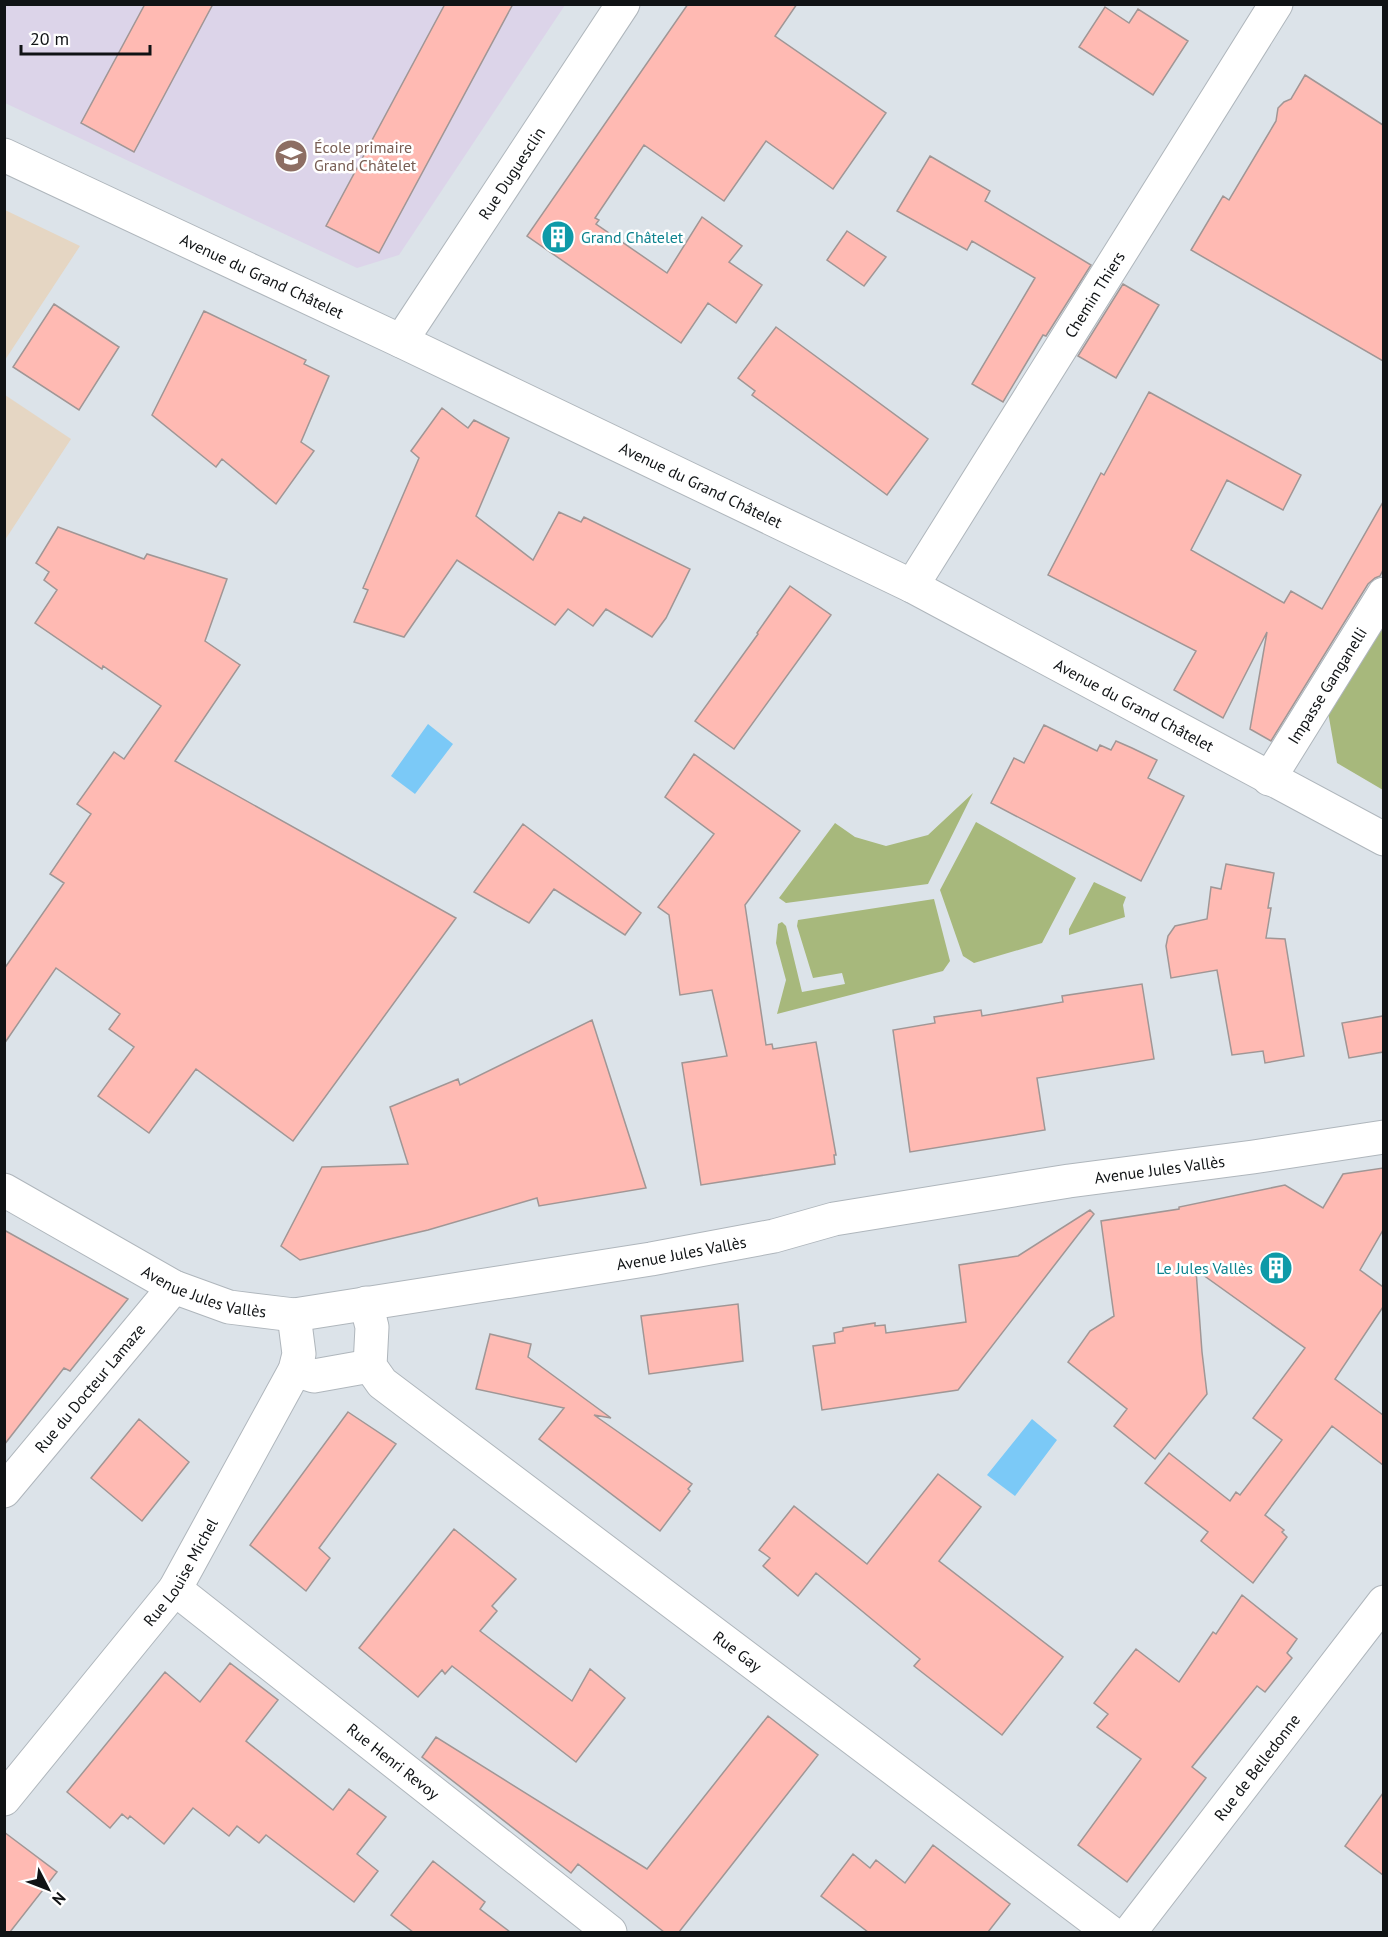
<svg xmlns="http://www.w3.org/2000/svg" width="1388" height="1937" font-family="'PT Sans',sans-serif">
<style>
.industrial{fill:#e5d6c3}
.education{fill:#dcd4e9}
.green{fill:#a7b87c}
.water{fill:#7bc9f7}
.building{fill:#ffbab3;stroke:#a09695;stroke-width:1.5}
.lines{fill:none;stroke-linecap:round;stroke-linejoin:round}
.minor-casing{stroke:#afb6bc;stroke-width:35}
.minor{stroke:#fff;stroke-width:33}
.labels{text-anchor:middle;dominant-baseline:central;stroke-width:5;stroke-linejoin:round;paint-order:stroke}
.education-label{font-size:16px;fill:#785e54;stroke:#fff;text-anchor:start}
.street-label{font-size:16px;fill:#101315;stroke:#fff}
.culture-label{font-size:16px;fill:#0d838f;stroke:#fff;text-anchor:start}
</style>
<rect width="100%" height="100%" fill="#dce3e9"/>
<path class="industrial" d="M 5,210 L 80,246 L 5,360 Z
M 5,395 L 71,439 L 5,540 Z"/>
<path class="education" d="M 5,5 L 565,5 L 399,255 L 357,268 L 5,103 Z"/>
<path class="green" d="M 1383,621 L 1383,790 L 1337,763 L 1328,712 Z
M 973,793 L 928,884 L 786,903 L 779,898 L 835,823 L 855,837 L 886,846 L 928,835 Z
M 976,822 L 1076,878 L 1042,943 L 974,963 L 963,956 L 940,890 Z
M 1094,882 L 1126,897 L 1123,905 L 1125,917 L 1069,935 L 1069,929 Z
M 934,899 L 950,961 L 943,971 L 777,1014 L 786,980 L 776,943 L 778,924 L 782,922 L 786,926 L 802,992 L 845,984 L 842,973 L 813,978 L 797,926 L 798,920 Z"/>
<path class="water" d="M 428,724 L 453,744 L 415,794 L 391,776 Z
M 1032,1419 L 1057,1440 L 1015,1496 L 987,1475 Z"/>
<path class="building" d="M 145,4 L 213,4 L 134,152 L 81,123 Z
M 445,4 L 513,4 L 379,253 L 326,226 Z
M 688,4 L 797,4 L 775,36 L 886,113 L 833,189 L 766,141 L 724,201 L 644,145 L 595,218 L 599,220 L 596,224 L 667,273 L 702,217 L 742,246 L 729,262 L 762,285 L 736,323 L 708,303 L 681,343 L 527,236 Z
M 1105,7 L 1129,23 L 1138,9 L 1188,41 L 1153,95 L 1079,47 Z
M 1305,75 L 1383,125 L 1383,361 L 1191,250 L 1223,196 L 1229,200 L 1276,121 L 1278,108 L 1284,102 L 1291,99 Z
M 930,156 L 990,191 L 985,201 L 1091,265 L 1046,336 L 1043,335 L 1003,402 L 972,384 L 1035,278 L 972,241 L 967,250 L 897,211 Z
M 847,231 L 886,257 L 864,286 L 827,260 Z
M 1123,284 L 1159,305 L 1116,378 L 1078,356 Z
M 54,304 L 119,347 L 79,410 L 13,367 Z
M 204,311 L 306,360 L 304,364 L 329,376 L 301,442 L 314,451 L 276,504 L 222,459 L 216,467 L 152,415 Z
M 776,327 L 928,439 L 887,495 L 752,395 L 755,391 L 738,378 Z
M 1149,392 L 1301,475 L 1283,510 L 1227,480 L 1191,550 L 1284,603 L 1291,591 L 1322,609 L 1383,502 L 1383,570 L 1380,576 L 1375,578 L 1368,584 L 1271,741 L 1250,729 L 1267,632 L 1223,718 L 1174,690 L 1196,651 L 1048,575 L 1101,473 L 1104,475 Z
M 442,408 L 468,428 L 474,420 L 509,438 L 476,516 L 533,560 L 559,512 L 581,522 L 584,517 L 690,569 L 666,618 L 652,637 L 606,609 L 593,626 L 568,609 L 555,625 L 457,560 L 404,637 L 354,622 L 368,590 L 363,588 L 419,458 L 411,451 Z
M 58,527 L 144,559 L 147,554 L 227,579 L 205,641 L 240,665 L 175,761 L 456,918 L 293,1141 L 196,1069 L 149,1133 L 98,1096 L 134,1047 L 109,1029 L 120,1014 L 56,968 L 4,1044 L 4,969 L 64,883 L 50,874 L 91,814 L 77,804 L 114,752 L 124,759 L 161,706 L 103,666 L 102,669 L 35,623 L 57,590 L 44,580 L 49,572 L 36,563 Z
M 790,586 L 831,615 L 734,749 L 695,721 L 758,634 L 757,633 Z
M 1044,725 L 1097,751 L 1100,745 L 1111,750 L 1116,741 L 1132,748 L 1157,760 L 1148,778 L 1184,796 L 1141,881 L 991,803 L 1014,758 L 1024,763 Z
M 694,754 L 800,831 L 745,905 L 766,1045 L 772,1044 L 773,1049 L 816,1042 L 836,1155 L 834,1155 L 835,1164 L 701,1185 L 682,1063 L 727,1056 L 712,990 L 680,995 L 669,915 L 658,907 L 714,834 L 665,797 Z
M 523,824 L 641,913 L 625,935 L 554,889 L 529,923 L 474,892 Z
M 1226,864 L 1274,873 L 1268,908 L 1271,908 L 1266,938 L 1285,939 L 1304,1056 L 1265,1063 L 1263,1051 L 1232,1055 L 1217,970 L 1171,978 L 1166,946 L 1168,936 L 1175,926 L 1207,919 L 1211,887 L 1221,889 Z
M 1142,984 L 1154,1059 L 1037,1078 L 1045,1130 L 910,1152 L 893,1030 L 935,1023 L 934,1017 L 981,1010 L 982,1016 L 1063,1002 L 1062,996 Z
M 1383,1016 L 1383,1052 L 1349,1058 L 1342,1023 Z
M 592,1020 L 646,1188 L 539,1206 L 537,1198 L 428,1230 L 300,1260 L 281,1246 L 322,1167 L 408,1164 L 390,1107 L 458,1079 L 460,1085 Z
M 1383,1168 L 1383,1230 L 1360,1270 L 1383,1287 L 1383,1307 L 1335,1379 L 1383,1415 L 1383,1465 L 1332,1426 L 1265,1515 L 1284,1530 L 1282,1532 L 1287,1537 L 1253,1583 L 1201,1541 L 1208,1532 L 1145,1483 L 1169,1453 L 1230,1501 L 1236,1492 L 1240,1495 L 1282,1440 L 1253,1418 L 1305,1348 L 1196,1270 L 1202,1352 L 1207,1394 L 1155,1459 L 1114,1426 L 1127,1409 L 1068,1362 L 1090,1331 L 1114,1316 L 1101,1221 L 1179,1209 L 1179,1207 L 1285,1185 L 1323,1208 L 1343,1174 Z
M 1090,1210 L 1094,1214 L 958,1390 L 822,1410 L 813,1346 L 835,1343 L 834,1333 L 843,1331 L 843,1328 L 875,1323 L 875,1326 L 885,1325 L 886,1333 L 966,1322 L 959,1265 L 1018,1256 Z
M 4,1230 L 128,1299 L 70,1371 L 64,1368 L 4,1445 Z
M 738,1304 L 743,1361 L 649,1374 L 641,1316 Z
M 490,1334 L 531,1344 L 528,1357 L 611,1418 L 594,1415 L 692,1484 L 688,1489 L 690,1491 L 660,1531 L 539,1439 L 564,1408 L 476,1389 Z
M 348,1412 L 396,1444 L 319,1548 L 330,1558 L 306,1591 L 250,1545 Z
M 139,1419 L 189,1462 L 142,1521 L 91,1478 Z
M 938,1474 L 981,1507 L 939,1561 L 1063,1657 L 1002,1735 L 914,1666 L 920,1659 L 816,1573 L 798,1596 L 763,1566 L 770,1558 L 759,1550 L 794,1506 L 867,1564 Z
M 454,1529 L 516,1579 L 492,1606 L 497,1611 L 480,1631 L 572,1701 L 590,1669 L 625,1698 L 576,1762 L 452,1666 L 445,1674 L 442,1670 L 418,1697 L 359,1648 Z
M 1242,1595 L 1297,1639 L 1287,1653 L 1292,1658 L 1265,1692 L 1257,1686 L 1192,1767 L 1206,1778 L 1127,1882 L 1078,1845 L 1141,1759 L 1097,1727 L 1108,1714 L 1094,1703 L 1136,1649 L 1179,1682 L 1213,1632 L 1216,1634 Z
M 230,1663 L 278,1700 L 246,1741 L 333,1810 L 349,1789 L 386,1817 L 357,1854 L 378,1871 L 354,1902 L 266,1835 L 259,1843 L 237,1826 L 229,1836 L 193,1808 L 164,1844 L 130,1816 L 128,1819 L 122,1814 L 110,1828 L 67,1792 L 165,1672 L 200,1702 Z
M 768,1716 L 818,1755 L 679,1932 L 664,1932 L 578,1864 L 571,1873 L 422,1757 L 436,1737 L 647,1869 Z
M 1383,1793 L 1383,1875 L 1345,1846 Z
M 4,1832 L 57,1872 L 10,1932 L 4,1932 Z
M 933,1845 L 1010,1904 L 988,1932 L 868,1932 L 821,1896 L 853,1854 L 870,1868 L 876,1860 L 905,1883 Z
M 433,1861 L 485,1902 L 480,1909 L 510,1932 L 413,1932 L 391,1915 Z"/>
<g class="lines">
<defs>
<g id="minor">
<path id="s1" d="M 4,155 L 401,341 L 912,586 L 1384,839"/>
<path id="s2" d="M 401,341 L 623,4"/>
<path id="s3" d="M 912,586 L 1276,4"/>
<path id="s4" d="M 1269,779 L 1384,594"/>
<path id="s5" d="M 4,1190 L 174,1287 L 229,1307 L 294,1315 L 651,1259 L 774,1236 L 834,1219 L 1069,1181 L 1253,1157 L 1384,1137"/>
<path id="s6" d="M 366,1303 L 372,1327 L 370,1366 L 382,1383 L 1110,1932"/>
<path d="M 295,1370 L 314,1376 L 370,1366"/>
<path id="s7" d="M 4,1491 L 174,1287"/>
<path id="s8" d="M 175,1589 L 610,1932"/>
<path id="s9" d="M 4,1799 L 175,1589 L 295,1370 L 299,1354 L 294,1315"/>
<path id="s10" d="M 1130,1932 L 1384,1602"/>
</g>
</defs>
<use href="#minor" class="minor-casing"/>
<use href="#minor" class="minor"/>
</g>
<defs>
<symbol id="school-disc" viewBox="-11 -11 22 22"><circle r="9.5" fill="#8d6e63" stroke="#fff"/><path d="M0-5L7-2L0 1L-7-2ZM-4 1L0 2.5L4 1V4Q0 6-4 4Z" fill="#fff"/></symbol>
<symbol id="building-disc" viewBox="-11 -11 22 22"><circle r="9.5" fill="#0f9aa8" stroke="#fff"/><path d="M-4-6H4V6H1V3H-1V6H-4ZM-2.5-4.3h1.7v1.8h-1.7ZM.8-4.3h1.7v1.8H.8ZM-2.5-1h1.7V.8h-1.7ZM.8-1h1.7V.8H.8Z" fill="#fff"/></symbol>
</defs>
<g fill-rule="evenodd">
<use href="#school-disc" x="272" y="137" width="38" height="38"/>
<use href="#building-disc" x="539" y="218" width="38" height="38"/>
<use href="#building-disc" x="1257" y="1249" width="38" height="38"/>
</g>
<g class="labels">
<g class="education-label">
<text x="314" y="147">École primaire<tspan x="314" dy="18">Grand Châtelet</tspan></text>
</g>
<g class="street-label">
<text stroke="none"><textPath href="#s2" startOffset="201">Rue Duguesclin</textPath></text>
<text stroke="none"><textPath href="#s1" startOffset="285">Avenue du Grand Châtelet</textPath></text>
<text stroke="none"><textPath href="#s3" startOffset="344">Chemin Thiers</textPath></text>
<text stroke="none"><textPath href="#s1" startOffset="771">Avenue du Grand Châtelet</textPath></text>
<text stroke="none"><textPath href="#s4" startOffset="110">Impasse Ganganelli</textPath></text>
<text stroke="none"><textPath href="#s1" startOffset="1257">Avenue du Grand Châtelet</textPath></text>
<text stroke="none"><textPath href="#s5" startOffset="1198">Avenue Jules Vallès</textPath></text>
<text stroke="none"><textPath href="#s5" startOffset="712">Avenue Jules Vallès</textPath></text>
<text stroke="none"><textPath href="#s5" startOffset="226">Avenue Jules Vallès</textPath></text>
<text stroke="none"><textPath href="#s7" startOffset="134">Rue du Docteur Lamaze</textPath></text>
<text stroke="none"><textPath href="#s9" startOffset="288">Rue Louise Michel</textPath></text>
<text stroke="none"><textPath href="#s6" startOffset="530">Rue Gay</textPath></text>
<text stroke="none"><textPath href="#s8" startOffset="278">Rue Henri Revoy</textPath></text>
<text stroke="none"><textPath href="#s10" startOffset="208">Rue de Belledonne</textPath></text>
</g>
<g class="culture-label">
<text x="581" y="237">Grand Châtelet</text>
<text x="1253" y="1268" text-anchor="end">Le Jules Vallès</text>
</g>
</g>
<rect width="1388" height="1937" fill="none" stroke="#101315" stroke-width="12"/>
<g transform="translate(48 1889) rotate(132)" stroke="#ffffff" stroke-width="4.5" paint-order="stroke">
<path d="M0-4.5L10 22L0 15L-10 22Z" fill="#101315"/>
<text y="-9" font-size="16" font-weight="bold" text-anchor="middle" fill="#101315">N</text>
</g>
<path d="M21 45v9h129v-9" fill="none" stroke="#101315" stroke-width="3"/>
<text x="30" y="45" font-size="18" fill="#101315" stroke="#ffffff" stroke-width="4.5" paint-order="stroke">20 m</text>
</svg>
